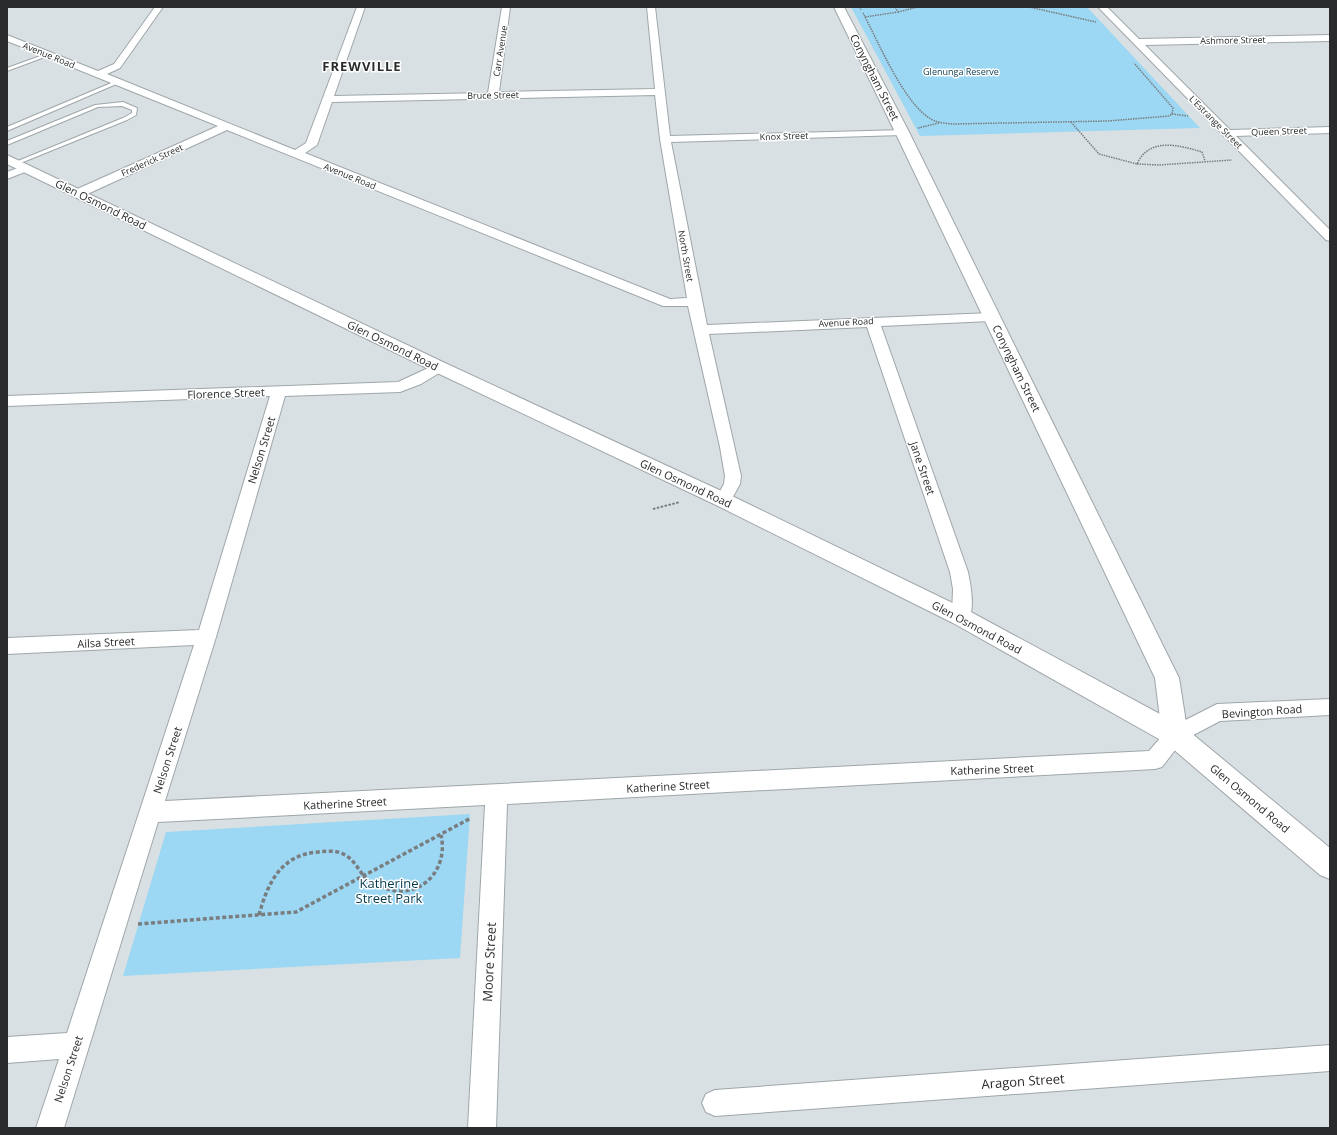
<svg xmlns="http://www.w3.org/2000/svg" width="1337" height="1135" font-family="'Open Sans',sans-serif">
<style>
.green{fill:#9cd7f3}
.lines{fill:none;stroke-linecap:round;stroke-linejoin:round}
.lane-casing{stroke:#9fa6a9;stroke-width:2}
.street-casing{stroke:#9fa6a9;stroke-width:2}
.secondary-casing{stroke:#9fa6a9;stroke-width:2}
.highway-casing{stroke:#9fa6a9;stroke-width:2}
.path-far2{stroke:#797d7f;stroke-width:1.5;stroke-dasharray:1.5 1;stroke-linecap:butt}
.path-far1{stroke:#797d7f;stroke-width:2;stroke-dasharray:2.5 1.5;stroke-linecap:butt}
.path{stroke:#797d7f;stroke-width:3.5;stroke-dasharray:4 2.5;stroke-linecap:butt}
.lane{fill:#fff;fill-rule:evenodd}
.street{fill:#fff;fill-rule:evenodd}
.secondary{fill:#fff;fill-rule:evenodd}
.highway{fill:#fff;fill-rule:evenodd}
.labels{text-anchor:middle;dominant-baseline:central;stroke-width:3;stroke-linejoin:round;paint-order:stroke}
.far-street-label{font-size:9px;fill:#282a2b;stroke:#fff}
.far-park-label{font-size:9px;fill:#063a4d;stroke:#fff}
.street-label{font-size:11px;fill:#282a2b;stroke:#fff}
.far-district-label{font-size:13px;font-weight:bold;letter-spacing:1px;fill:#282a2b;stroke:#fff}
.near-park-label{font-size:13px;fill:#063a4d;stroke:#fff}
.near-street-label{font-size:13px;fill:#282a2b;stroke:#fff}
</style>
<rect width="100%" height="100%" fill="#d9e0e3"/>
<path class="green" d="M 851,7 L 1087,7 L 1200,128 L 920,136 Z
M 470,814 L 460,958 L 123,976 L 166,832 Z"/>
<g class="lines">
<defs>
<path id="lane" d="M 46,54 L 50,55 L 7,71 L 7,68 Z
M 116,81 L 121,82 L 7,131 L 7,127 Z
M 123,102 L 137,108 L 136,115 L 127,120 L 18,164 L 13,163 L 123,118 L 132,113 L 132,110 L 122,106 L 98,107 L 7,145 L 7,141 L 95,105 Z"/>
<path id="street" d="M 155,7 L 163,7 L 120,68 L 107,74 L 295,150 L 306,143 L 357,7 L 365,7 L 334,96 L 488,93 L 502,7 L 510,7 L 499,92 L 655,89 L 647,7 L 655,7 L 670,136 L 906,130 L 907,132 L 906,134 L 902,135 L 671,142 L 707,325 L 991,313 L 996,314 L 998,317 L 996,320 L 991,321 L 881,326 L 968,572 C 971,587 975,608 968,622 L 961,624 L 954,622 L 952,617 L 953,589 L 950,572 L 867,327 L 709,334 L 741,476 L 740,484 L 729,504 L 723,506 L 717,504 L 715,500 L 724,484 L 725,476 L 720,447 L 688,306 L 663,306 L 227,130 L 83,196 L 75,196 L 73,193 L 75,190 L 218,126 L 7,41 L 7,35 L 98,71 L 114,64 ZM 655,95 L 660,139 L 687,298 L 670,299 L 305,153 L 317,145 L 332,102 Z
M 1098,7 L 1107,7 L 1139,39 L 1330,35 L 1330,41 L 1145,45 L 1230,130 L 1330,127 L 1330,133 L 1236,136 L 1330,230 L 1330,241 L 1326,240 Z
M 26,165 L 30,166 L 32,168 L 30,170 L 7,179 L 7,172 Z
M 439,363 L 444,364 L 446,367 L 444,370 L 421,384 L 400,392 L 285,396 L 216,637 L 165,801 L 1149,751 L 1168,729 L 1217,704 L 1330,699 L 1330,715 L 1220,721 L 1182,741 L 1162,767 L 1155,769 L 507,804 L 496,1128 L 468,1128 L 485,805 L 158,822 L 64,1128 L 36,1128 L 59,1059 L 7,1063 L 7,1037 L 67,1033 L 194,645 L 7,654 L 7,638 L 199,630 L 270,396 L 7,406 L 7,396 L 398,382 Z
M 1330,1045 L 1330,1071 L 715,1116 L 706,1112 L 702,1103 L 706,1094 L 715,1090 Z"/>
<path id="secondary" d="M 834,7 L 844,7 L 909,132 L 1179,678 L 1188,735 L 1184,743 L 1175,746 L 1166,743 L 1162,735 L 1155,678 L 895,132 Z"/>
<path id="highway" d="M 7,155 L 445,363 L 730,495 L 969,611 L 1184,727 L 1330,848 L 1330,879 L 1320,875 L 1166,743 L 953,623 L 716,505 L 433,371 L 7,164 Z"/>
</defs>
<use href="#lane" class="lane-casing"/>
<use href="#street" class="street-casing"/>
<use href="#secondary" class="secondary-casing"/>
<use href="#highway" class="highway-casing"/>
<path class="path-far2" d="M 860,7 L 861,10
M 1029,7 L 1096,22
M 898,12 L 918,7
M 863,13 C 878,41 904,104 931,119 C 937,123 945,123 952,124 L 1108,121 L 1169,116 L 1172,114 L 1173,108 L 1134,63
M 865,17 L 898,12 L 895,7
M 1172,114 L 1188,116
M 1071,122 L 1099,154 L 1137,164 C 1149,137 1179,145 1202,152 L 1205,161
M 918,128 L 939,123
M 1137,164 L 1159,165 L 1232,160"/>
<path class="path-far1" d="M 653,509 L 680,502"/>
<path class="path" d="M 259,915 C 268,882 281,855 318,852 C 327,851 337,850 345,855 C 358,862 362,880 375,885 C 384,888 395,892 404,891 C 433,888 447,860 441,835
M 138,924 L 296,912 L 471,818"/>
<use href="#lane" class="lane"/>
<use href="#street" class="street"/>
<use href="#secondary" class="secondary"/>
<use href="#highway" class="highway"/>
</g>
<g class="labels">
<g class="far-street-label">
<text transform="translate(1233 40) rotate(-1)">Ashmore Street</text>
<text transform="translate(500 51) rotate(-81)">Carr Avenue</text>
<text transform="translate(49 55) rotate(22)">Avenue Road</text>
<text transform="translate(493 95) rotate(-1)">Bruce Street</text>
<text transform="translate(1216 122) rotate(45)">L'Estrange Street</text>
<text transform="translate(1279 131) rotate(-2)">Queen Street</text>
<text transform="translate(784 136) rotate(-2)">Knox Street</text>
<text transform="translate(152 160) rotate(-24)">Frederick Street</text>
<text transform="translate(350 176) rotate(22)">Avenue Road</text>
<text transform="translate(686 256) rotate(80)">North Street</text>
<text transform="translate(846 322) rotate(-3)">Avenue Road</text>
</g>
<g class="far-park-label">
<text x="961" y="71">Glenunga Reserve</text>
</g>
<g class="street-label">
<text transform="translate(875 77) rotate(63)">Conyngham Street</text>
<text transform="translate(101 204) rotate(26)">Glen Osmond Road</text>
<text transform="translate(393 345) rotate(26)">Glen Osmond Road</text>
<text transform="translate(1017 368) rotate(64)">Conyngham Street</text>
<text transform="translate(226 393) rotate(-2)">Florence Street</text>
<text transform="translate(261 450) rotate(-73)">Nelson Street</text>
<text transform="translate(923 468) rotate(71)">Jane Street</text>
<text transform="translate(686 483) rotate(25)">Glen Osmond Road</text>
<text transform="translate(977 627) rotate(28)">Glen Osmond Road</text>
<text transform="translate(106 642) rotate(-3)">Ailsa Street</text>
<text transform="translate(1262 711) rotate(-4)">Bevington Road</text>
<text transform="translate(167 760) rotate(-72)">Nelson Street</text>
<text transform="translate(992 769) rotate(-2)">Katherine Street</text>
<text transform="translate(668 786) rotate(-3)">Katherine Street</text>
<text transform="translate(1250 798) rotate(40)">Glen Osmond Road</text>
<text transform="translate(345 803) rotate(-3)">Katherine Street</text>
<text transform="translate(68 1069) rotate(-72)">Nelson Street</text>
</g>
<g class="far-district-label">
<text x="362" y="66">FREWVILLE</text>
</g>
<g class="near-park-label">
<text x="389" y="883">Katherine<tspan x="389" dy="15">Street Park</tspan></text>
</g>
<g class="near-street-label">
<text transform="translate(489 962) rotate(-87)">Moore Street</text>
<text transform="translate(1023 1081) rotate(-4)">Aragon Street</text>
</g>
</g>
<rect width="1337" height="1135" fill="none" stroke="#282a2b" stroke-width="16"/>
</svg>
